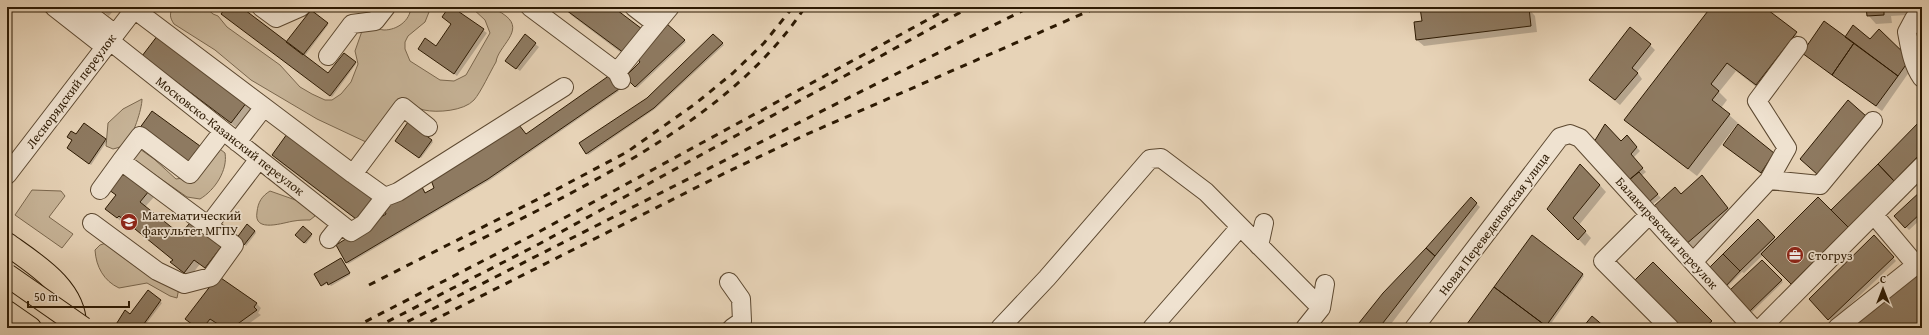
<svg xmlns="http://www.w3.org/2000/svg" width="1929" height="335" font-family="'Gentium Book Plus',serif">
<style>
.green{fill:#c7b498;stroke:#7a674e}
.shadow{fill:#0003}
.building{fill:#8e7a61;stroke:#2d1a03}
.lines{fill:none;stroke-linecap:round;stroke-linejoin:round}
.minor-casing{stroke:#5c4830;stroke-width:20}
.major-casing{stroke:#2d1a03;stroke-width:24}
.minor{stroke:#efe2d0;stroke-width:18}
.major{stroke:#e7d3b7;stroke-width:22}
.rail{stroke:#2d1a03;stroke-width:3;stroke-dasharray:7 7;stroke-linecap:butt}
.major-bridge-casing{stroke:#2d1a03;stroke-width:24;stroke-linecap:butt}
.major-bridge{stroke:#e7d3b7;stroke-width:22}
.labels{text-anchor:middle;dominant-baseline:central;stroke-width:3.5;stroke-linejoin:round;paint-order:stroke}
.street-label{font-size:13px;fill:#2d1a03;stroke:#efe2d0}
.poi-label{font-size:13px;fill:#2d1a03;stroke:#efe2d0;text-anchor:start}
</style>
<rect width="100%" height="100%" fill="#e7d3b7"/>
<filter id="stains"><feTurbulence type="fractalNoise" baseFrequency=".005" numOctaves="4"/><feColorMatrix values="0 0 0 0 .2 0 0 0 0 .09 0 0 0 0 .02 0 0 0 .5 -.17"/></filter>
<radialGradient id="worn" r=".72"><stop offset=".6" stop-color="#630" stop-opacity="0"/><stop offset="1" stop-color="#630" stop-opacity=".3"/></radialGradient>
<path class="green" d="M 173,7 L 205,7 L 213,14 L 218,16 L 227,27 L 280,65 L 300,87 L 312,94 L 325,100 L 332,100 L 341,94 L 351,82 L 358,64 L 355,51 L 362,31 C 366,30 370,28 374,28 C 378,28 381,30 384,30 C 397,30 410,21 411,7 L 431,7 L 425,22 L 408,36 L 405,42 L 405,49 L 410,61 L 440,80 L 454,81 L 466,75 L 490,33 L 485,20 L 471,7 C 487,7 493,6 506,16 C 525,31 498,46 496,62 C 490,72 481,92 474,100 C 464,111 437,113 424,110 C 415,108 415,101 405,101 L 372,139 L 366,142 L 317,119 L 251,80 L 215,50 L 174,24 C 170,18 169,14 173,7 Z
M 142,99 C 142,109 133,137 125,144 C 121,147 117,148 113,149 L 106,146 L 108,123 L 123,109 Z
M 216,146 L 225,153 C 228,170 215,190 200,199 L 187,197 L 131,158 L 137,147 L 154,159 L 176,179 L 190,177 Z
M 32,190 L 61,191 L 65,196 L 49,217 L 73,234 L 62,248 L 15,215 Z
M 270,191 L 304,203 L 315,216 L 310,220 C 305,220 299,220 294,221 C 285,222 253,234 257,212 C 258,202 262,196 270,191 Z
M 106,243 L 179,288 L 177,298 L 170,296 L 147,283 L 119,288 C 104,281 96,267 95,250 L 100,245 Z"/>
<path class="shadow" d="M 97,7 L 116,7 L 109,16 Z
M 227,7 L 239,7 L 287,43 L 327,24 L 328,25 L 304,57 L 328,75 L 355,63 L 356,64 L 332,97 L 224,15 Z
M 450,7 L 487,33 L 457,76 L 419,49 L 436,47 L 452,24 Z
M 563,7 L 611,7 L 632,61 L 571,15 Z
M 1437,7 L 1526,7 L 1526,9 L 1529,9 L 1535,16 L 1537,32 L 1424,46 L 1417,40 L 1423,22 L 1422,9 Z
M 1712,7 L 1762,7 L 1804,41 L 1764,93 L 1736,71 L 1719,92 L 1727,100 L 1721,108 L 1738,123 L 1697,176 L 1634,128 L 1626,120 Z
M 1867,7 L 1922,7 L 1922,14 L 1891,16 L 1892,23 L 1876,24 L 1868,15 Z
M 666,24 L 686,42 L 637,88 L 626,77 L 641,62 Z
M 713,35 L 724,45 L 655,109 L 588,155 L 587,153 L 647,99 Z
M 159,36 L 255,111 L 240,130 L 152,65 Z
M 525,36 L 539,47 L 520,71 L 510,64 Z
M 1845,38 L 1870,41 L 1914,65 L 1882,111 L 1803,53 Z
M 1650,45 L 1655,50 L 1637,72 L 1642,79 L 1620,105 L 1590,80 Z
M 611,78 L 619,91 L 490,180 L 348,264 L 337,245 L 366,227 L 281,163 L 273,155 L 375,222 L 526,136 Z
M 1922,120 L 1922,161 L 1797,288 L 1763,255 L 1744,273 L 1742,272 L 1727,287 L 1709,270 L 1758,221 L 1776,240 L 1831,211 Z
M 1738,126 L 1779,158 L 1766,177 L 1730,149 Z
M 76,136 L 107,141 L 91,165 L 69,149 Z
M 431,140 L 433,142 L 421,158 L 398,142 Z
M 1630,140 L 1640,151 L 1633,158 L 1646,172 L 1641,176 L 1661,198 L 1653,204 L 1596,141 L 1621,142 Z
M 1587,171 L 1606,192 L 1579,225 L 1591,238 L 1585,246 L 1549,209 Z
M 1707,182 L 1732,213 L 1691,249 L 1654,207 L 1675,188 L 1682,195 Z
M 107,187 L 149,192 L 154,197 L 145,207 L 180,236 L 190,224 L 225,253 L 210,272 L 200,264 L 189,278 L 172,262 L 173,260 L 124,220 L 123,223 L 106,209 L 117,196 Z
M 1922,190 L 1922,218 L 1909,230 L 1895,216 Z
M 1471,199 L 1480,207 L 1388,328 L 1357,328 Z
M 303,228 L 312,236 L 306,244 L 296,235 Z
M 255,231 L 256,233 L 246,246 L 239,240 Z
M 1532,236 L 1584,276 L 1548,328 L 1465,328 Z
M 1874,237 L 1896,261 L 1832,322 L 1811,299 Z
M 342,261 L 350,275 L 331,286 L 328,283 L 323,286 L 322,285 Z
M 1762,261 L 1783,282 L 1752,312 L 1732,290 Z
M 1653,264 L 1717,328 L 1682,328 Z
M 148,292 L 162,303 L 143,328 L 119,328 Z
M 256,303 L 261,308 L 258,313 L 261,315 L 243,328 L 223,328 L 215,323 L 212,328 L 197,328 L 186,319 Z
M 1592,317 L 1604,328 L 1585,328 Z"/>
<path class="building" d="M 226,7 L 241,7 L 328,73 L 344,53 L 356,62 L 330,96 L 221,14 Z
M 449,7 L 452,7 L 484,29 L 454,74 L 418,49 L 425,38 L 436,46 L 451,24 L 442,17 Z
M 562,7 L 613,7 L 642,29 L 624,53 Z
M 1428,7 L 1529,8 L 1531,26 L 1416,40 L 1414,22 L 1422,21 L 1420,8 Z
M 1711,7 L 1764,7 L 1797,32 L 1756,85 L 1727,63 L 1711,84 L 1719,91 L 1712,100 L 1730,114 L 1688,169 L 1624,120 Z
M 1866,7 L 1895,7 L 1884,8 L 1884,15 L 1867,16 Z
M 311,10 L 328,23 L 303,55 L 286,42 Z
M 1824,21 L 1854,43 L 1832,75 L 1802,53 Z
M 666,23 L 685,40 L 635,87 L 625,77 L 640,62 L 636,57 Z
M 1853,25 L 1870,39 L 1879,29 L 1910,59 L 1898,76 L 1845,37 Z
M 1630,27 L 1651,44 L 1632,68 L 1638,73 L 1615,100 L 1589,80 Z
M 525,34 L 536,43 L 516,69 L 505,61 Z
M 713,34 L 723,43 L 654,108 L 586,154 L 579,143 L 647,98 Z
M 158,35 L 247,102 L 231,123 L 142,56 Z
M 1854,43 L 1898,76 L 1876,106 L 1832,75 Z
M 610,75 L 619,89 L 488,179 L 346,263 L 336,245 L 386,214 L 383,207 L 421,185 L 425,193 L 434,188 L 431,180 L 519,125 L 526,134 Z
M 1848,100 L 1866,116 L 1818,175 L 1800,159 Z
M 152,111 L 200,146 L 187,164 L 139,129 Z
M 1922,119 L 1922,152 L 1894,181 L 1878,164 Z
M 408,122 L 432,140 L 419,158 L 395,141 Z
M 84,123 L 106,139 L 89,164 L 67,148 L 72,140 L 67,137 L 71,131 L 76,134 Z
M 1605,124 L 1621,141 L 1627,135 L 1637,147 L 1631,154 L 1643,168 L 1629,180 L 1594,142 Z
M 1738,124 L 1774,153 L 1761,173 L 1723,145 Z
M 287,134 L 376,201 L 360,222 L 272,155 Z
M 1580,164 L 1600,185 L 1573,218 L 1586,231 L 1578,240 L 1547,209 Z
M 1878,164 L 1894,181 L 1848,227 L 1831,210 Z
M 119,167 L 149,191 L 140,202 L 180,234 L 190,223 L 221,247 L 205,268 L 194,260 L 184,273 L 170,262 L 173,260 L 119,216 L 117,218 L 105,209 L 116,195 L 105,187 Z
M 1639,172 L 1658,194 L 1649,202 L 1629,180 Z
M 1702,175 L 1728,208 L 1685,245 L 1653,207 L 1675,187 L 1681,194 Z
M 1922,190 L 1922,212 L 1905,228 L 1894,216 Z
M 1471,197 L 1477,203 L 1435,256 L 1426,248 Z
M 1818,197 L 1848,227 L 1791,284 L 1761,254 Z
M 1758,219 L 1775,237 L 1740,271 L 1723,254 Z
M 247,224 L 255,231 L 244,245 L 236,239 Z
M 303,226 L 312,234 L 304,243 L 295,235 Z
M 1532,235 L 1583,274 L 1546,326 L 1494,287 Z
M 1874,235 L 1894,257 L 1828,320 L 1809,299 Z
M 1426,248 L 1435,256 L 1379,328 L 1355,328 L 1383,293 Z
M 1723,254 L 1740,271 L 1725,287 L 1707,270 Z
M 341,258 L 350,273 L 328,285 L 327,282 L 321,286 L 314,274 Z
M 1762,260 L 1782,280 L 1750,311 L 1730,290 Z
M 1653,262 L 1712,321 L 1704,328 L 1681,328 L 1634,281 Z
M 1922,270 L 1922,328 L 1848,328 Z
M 218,276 L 257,303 L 254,307 L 257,310 L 232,328 L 224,328 L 210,319 L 203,328 L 197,328 L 185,319 Z
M 1494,287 L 1546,326 L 1549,328 L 1464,328 Z
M 148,290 L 161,300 L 141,328 L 118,328 L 115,326 L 125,310 L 130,314 Z
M 1592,316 L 1606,328 L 1583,327 Z"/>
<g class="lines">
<defs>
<path id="minor" d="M 54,7 L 105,47
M 80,7 L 115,34
M 261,7 L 276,18 L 301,7
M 530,7 L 617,72
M 134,9 L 264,107 L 237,142
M 1922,18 L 1914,19 L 1907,32 C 1910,47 1912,64 1922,78
M 656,24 L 670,7
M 110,41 L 351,232 L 364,224 L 385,197 L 398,192 L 564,87
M 328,56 L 352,24 L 375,21 L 386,7
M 621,80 L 617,72 L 656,24 L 634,7
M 264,107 L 353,174 L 403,107 L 428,127
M 121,161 L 140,136 L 190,174 L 223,131
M 353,174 L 385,197
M 7,175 L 136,7
M 1769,180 L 1787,148 L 1757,101 L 1798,46
M 1650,214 L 1603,261 L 1670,328
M 1874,215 L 1916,265 L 1922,260
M 92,223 L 157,271 L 184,284 L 211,277 L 234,245 L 121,161 L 100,190
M 208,226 L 259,159
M 329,239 L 341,224
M 1259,246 L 1264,223
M 1693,262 L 1769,180 L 1820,185 L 1873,121
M 729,282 L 741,299 L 742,321 L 732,328
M 1321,308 L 1325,284
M 1000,328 L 1047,278 L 1150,159 L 1161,158 L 1206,192 L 1321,308 L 1305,328
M 1152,328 L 1240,227
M 1414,328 L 1560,137 L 1570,134 L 1580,138 L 1753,328
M 1761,328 L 1922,166
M 1837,328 L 1916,265"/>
<path id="major" d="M 7,244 C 35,264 77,289 75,328
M 7,312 L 30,328"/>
</defs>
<use href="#minor" class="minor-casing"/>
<use href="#major" class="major-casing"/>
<use href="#minor" class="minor"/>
<use href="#major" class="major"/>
<path class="rail" d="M 458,251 C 576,190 730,122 805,7
M 369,285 L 544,196 L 627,152 L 695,104 L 733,73 L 764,43 L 793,7
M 353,328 L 533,235 L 951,7
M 375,328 L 539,244 L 970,7
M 395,328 L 812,116 L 1030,7
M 418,328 L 725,173 L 805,135 L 1098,7"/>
<defs>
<path id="major-bridge" d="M 7,275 L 83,328"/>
</defs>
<use href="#major-bridge" class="major-bridge-casing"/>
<use href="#major-bridge" class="major-bridge"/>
</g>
<defs>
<symbol id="university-disc" viewBox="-11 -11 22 22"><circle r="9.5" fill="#8f2418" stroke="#efe2d0"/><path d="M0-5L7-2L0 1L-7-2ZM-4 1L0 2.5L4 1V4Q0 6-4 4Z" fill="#fff"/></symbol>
<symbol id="office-disc" viewBox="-11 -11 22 22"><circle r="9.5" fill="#8f2418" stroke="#efe2d0"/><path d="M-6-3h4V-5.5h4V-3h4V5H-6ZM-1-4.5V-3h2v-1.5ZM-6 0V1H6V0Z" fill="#fff"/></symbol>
</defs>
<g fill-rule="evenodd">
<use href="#university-disc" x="119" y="212" width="20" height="20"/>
<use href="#office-disc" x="1785" y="245" width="20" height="20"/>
</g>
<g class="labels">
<g class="street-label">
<text transform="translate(71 91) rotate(-53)">Леснорядский переулок</text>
<text transform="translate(230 136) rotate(38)">Московско-Казанский переулок</text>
<text transform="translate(1494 224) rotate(-53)">Новая Переведеновская улица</text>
<text transform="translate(1667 233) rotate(48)">Балакиревский переулок</text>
</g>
<g class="poi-label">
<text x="142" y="215">Математический<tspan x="142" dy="15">факультет МГПУ</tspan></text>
<text x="1808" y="255">Стогруз</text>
</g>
</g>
<rect width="1929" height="335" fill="none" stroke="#e7d3b7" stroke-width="24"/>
<rect x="8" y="8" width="1913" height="319" fill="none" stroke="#2d1a03" stroke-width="2"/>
<rect x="12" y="12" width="1905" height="311" fill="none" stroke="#2d1a03"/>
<g transform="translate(1883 289)" stroke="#efe2d0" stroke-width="3" paint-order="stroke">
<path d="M0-3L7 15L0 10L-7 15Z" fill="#2d1a03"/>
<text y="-6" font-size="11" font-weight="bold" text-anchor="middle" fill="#2d1a03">С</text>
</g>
<path d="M28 301v6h101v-6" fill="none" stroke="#2d1a03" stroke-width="2"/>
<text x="34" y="301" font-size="12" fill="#2d1a03" stroke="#efe2d0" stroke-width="3" paint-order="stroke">50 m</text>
<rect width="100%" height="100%" filter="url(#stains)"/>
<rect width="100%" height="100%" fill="url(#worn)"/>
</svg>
